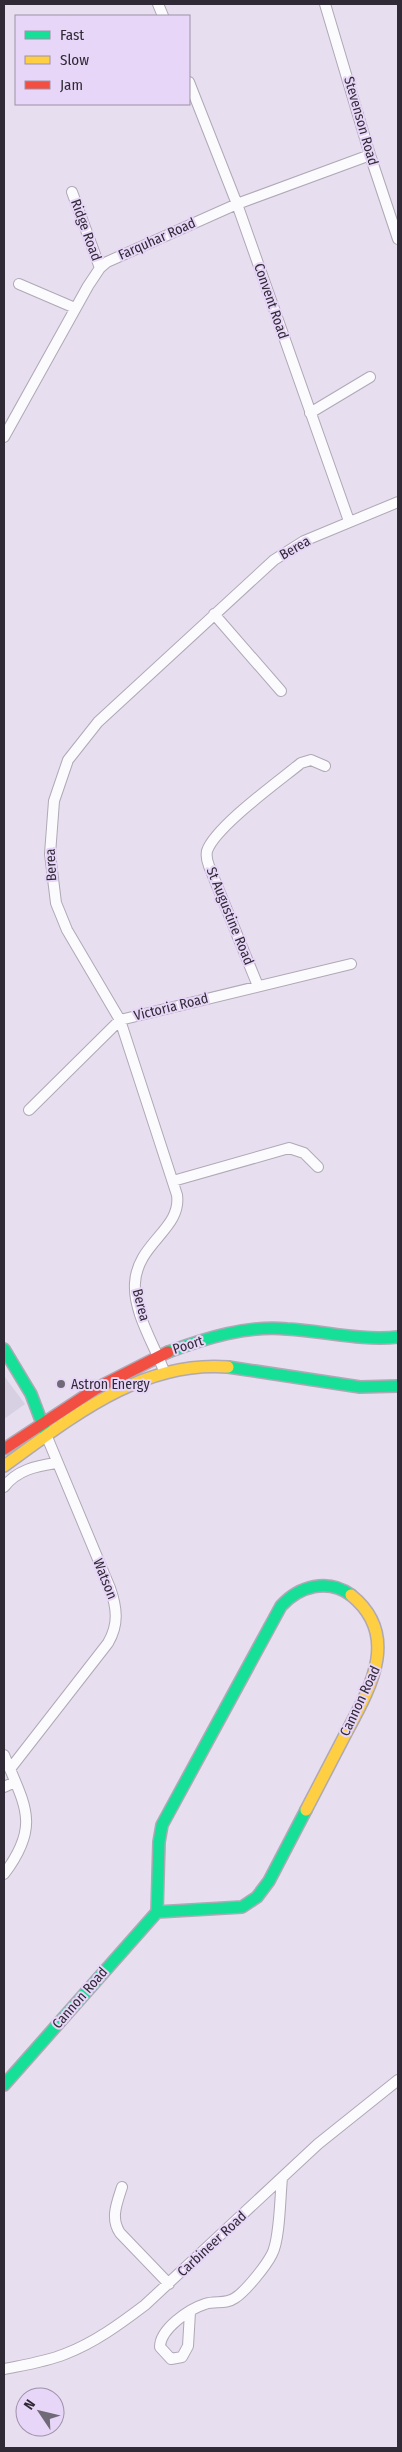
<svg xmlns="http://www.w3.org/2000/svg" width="402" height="2452" font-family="'Fira Sans Condensed',sans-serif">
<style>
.commercial{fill:#d7d0e3}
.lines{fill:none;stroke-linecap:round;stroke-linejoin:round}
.street-casing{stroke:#afa8b5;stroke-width:12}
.fast-casing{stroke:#afa8b5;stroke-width:14}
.slow-casing{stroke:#afa8b5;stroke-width:14}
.jam-casing{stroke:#afa8b5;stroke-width:14}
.street{stroke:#fbfafd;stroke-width:10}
.fast{stroke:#16e098;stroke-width:11}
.slow{stroke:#ffcf43;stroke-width:11}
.jam{stroke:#f24e42;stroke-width:11}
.poi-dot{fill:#706977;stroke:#e7d6f7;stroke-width:2}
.labels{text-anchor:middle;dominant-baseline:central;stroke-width:4;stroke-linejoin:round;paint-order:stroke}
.street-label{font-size:14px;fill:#302a36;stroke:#e7d6f7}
.poi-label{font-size:14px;fill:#302a36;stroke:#e7d6f7;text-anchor:start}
</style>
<rect width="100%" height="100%" fill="#e7deef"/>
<path class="commercial" d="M 4,1376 L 25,1404 L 4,1419 Z"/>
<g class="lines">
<defs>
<path id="street" d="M 158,4 L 163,16
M 325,4 L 370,155 L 398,239
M 189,82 L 237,204 L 349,521
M 72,192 L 100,268
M 19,284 L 75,308
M 310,413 L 370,377
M 4,437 L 88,286 L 100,268 L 107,262 L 237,204 L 370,155
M 214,614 L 281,691
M 258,986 L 209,866 C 207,861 206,856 207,851 C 215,827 279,781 301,763 L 311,760 L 325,766
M 29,1110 L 120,1020 L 351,964
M 173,1181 L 289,1148 L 304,1153 L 318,1167
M 164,1371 C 154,1344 133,1312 135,1283 C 137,1243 182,1229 177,1195 L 120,1020 L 67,930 L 56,903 L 50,854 L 54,801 L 68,760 L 98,722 L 274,560 L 304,541 L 398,502
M 4,1487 C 17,1470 36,1466 56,1463
M 4,1755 C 25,1806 41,1825 4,1874
M 10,1769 L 108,1643 C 119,1624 117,1608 110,1588 L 47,1437
M 4,1787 L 15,1782
M 122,2187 C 117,2203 110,2218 120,2233 L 169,2284
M 190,2312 L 188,2346 L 182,2357 L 171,2359 L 160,2347 C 160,2329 189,2309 205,2304 C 215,2300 225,2305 235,2298 C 245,2292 266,2266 272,2254 C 280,2239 280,2197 282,2178
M 4,2369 C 24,2365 45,2362 65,2354 C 94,2343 120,2324 145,2305 L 318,2144 L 398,2080"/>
<path id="fast" d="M 4,1349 L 31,1394 L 45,1431
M 168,1352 C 206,1338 247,1325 287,1329 C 325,1331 360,1341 398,1337
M 228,1367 L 360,1387 L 398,1386
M 157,1912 L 242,1907 L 257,1897 L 269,1881 L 306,1810
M 4,2085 L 157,1912 L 159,1842 L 162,1825 L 281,1606 C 299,1586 328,1578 351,1595"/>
<path id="slow" d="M 4,1466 C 71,1418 141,1360 228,1367
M 306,1810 C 319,1785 332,1760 345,1735 C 369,1690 402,1636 351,1595"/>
<path id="jam" d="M 4,1449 L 97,1388 L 168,1352"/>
</defs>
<use href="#street" class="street-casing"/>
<use href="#fast" class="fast-casing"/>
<use href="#slow" class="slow-casing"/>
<use href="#jam" class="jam-casing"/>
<use href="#street" class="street"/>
<use href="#fast" class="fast"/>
<use href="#slow" class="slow"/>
<use href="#jam" class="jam"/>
</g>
<circle class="poi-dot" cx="61" cy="1384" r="5"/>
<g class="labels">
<g class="street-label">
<text transform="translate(361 121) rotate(74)">Stevenson Road</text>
<text transform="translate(86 230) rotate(70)">Ridge Road</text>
<text transform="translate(157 239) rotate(-24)">Farquhar Road</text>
<text transform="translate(271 301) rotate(71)">Convent Road</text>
<text transform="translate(295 548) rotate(-30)">Berea</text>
<text transform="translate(51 865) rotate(-93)">Berea</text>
<text transform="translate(230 916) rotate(68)">St Augustine Road</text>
<text transform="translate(171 1007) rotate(-14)">Victoria Road</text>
<text transform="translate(141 1305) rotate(75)">Berea</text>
<text transform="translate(188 1345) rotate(-18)">Poort</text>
<text transform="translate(105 1579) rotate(68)">Watson</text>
<text transform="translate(360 1701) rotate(-65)">Cannon Road</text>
<text transform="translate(80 1998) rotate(-49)">Cannon Road</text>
<text transform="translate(212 2244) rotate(-43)">Carbineer Road</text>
</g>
<g class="poi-label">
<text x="71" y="1384">Astron Energy</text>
</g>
</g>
<rect width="402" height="2452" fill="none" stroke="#302a36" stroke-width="10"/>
<rect x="15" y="15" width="175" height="90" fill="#e7d6f7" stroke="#9e91aa"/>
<rect x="25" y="31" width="25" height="8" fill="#16e098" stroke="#9e91aa"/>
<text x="60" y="40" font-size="15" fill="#302a36">Fast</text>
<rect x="25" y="56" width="25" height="8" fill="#ffcf43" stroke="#9e91aa"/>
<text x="60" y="65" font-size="15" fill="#302a36">Slow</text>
<rect x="25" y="81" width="25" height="8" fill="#f24e42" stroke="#9e91aa"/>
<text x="60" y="90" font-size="15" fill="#302a36">Jam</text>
<g transform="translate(40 2412) rotate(305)"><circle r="24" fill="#e7d6f7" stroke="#9e91aa"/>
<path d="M0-4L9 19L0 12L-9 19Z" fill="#706977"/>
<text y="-8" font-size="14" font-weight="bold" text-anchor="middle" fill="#302a36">N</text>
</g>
</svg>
